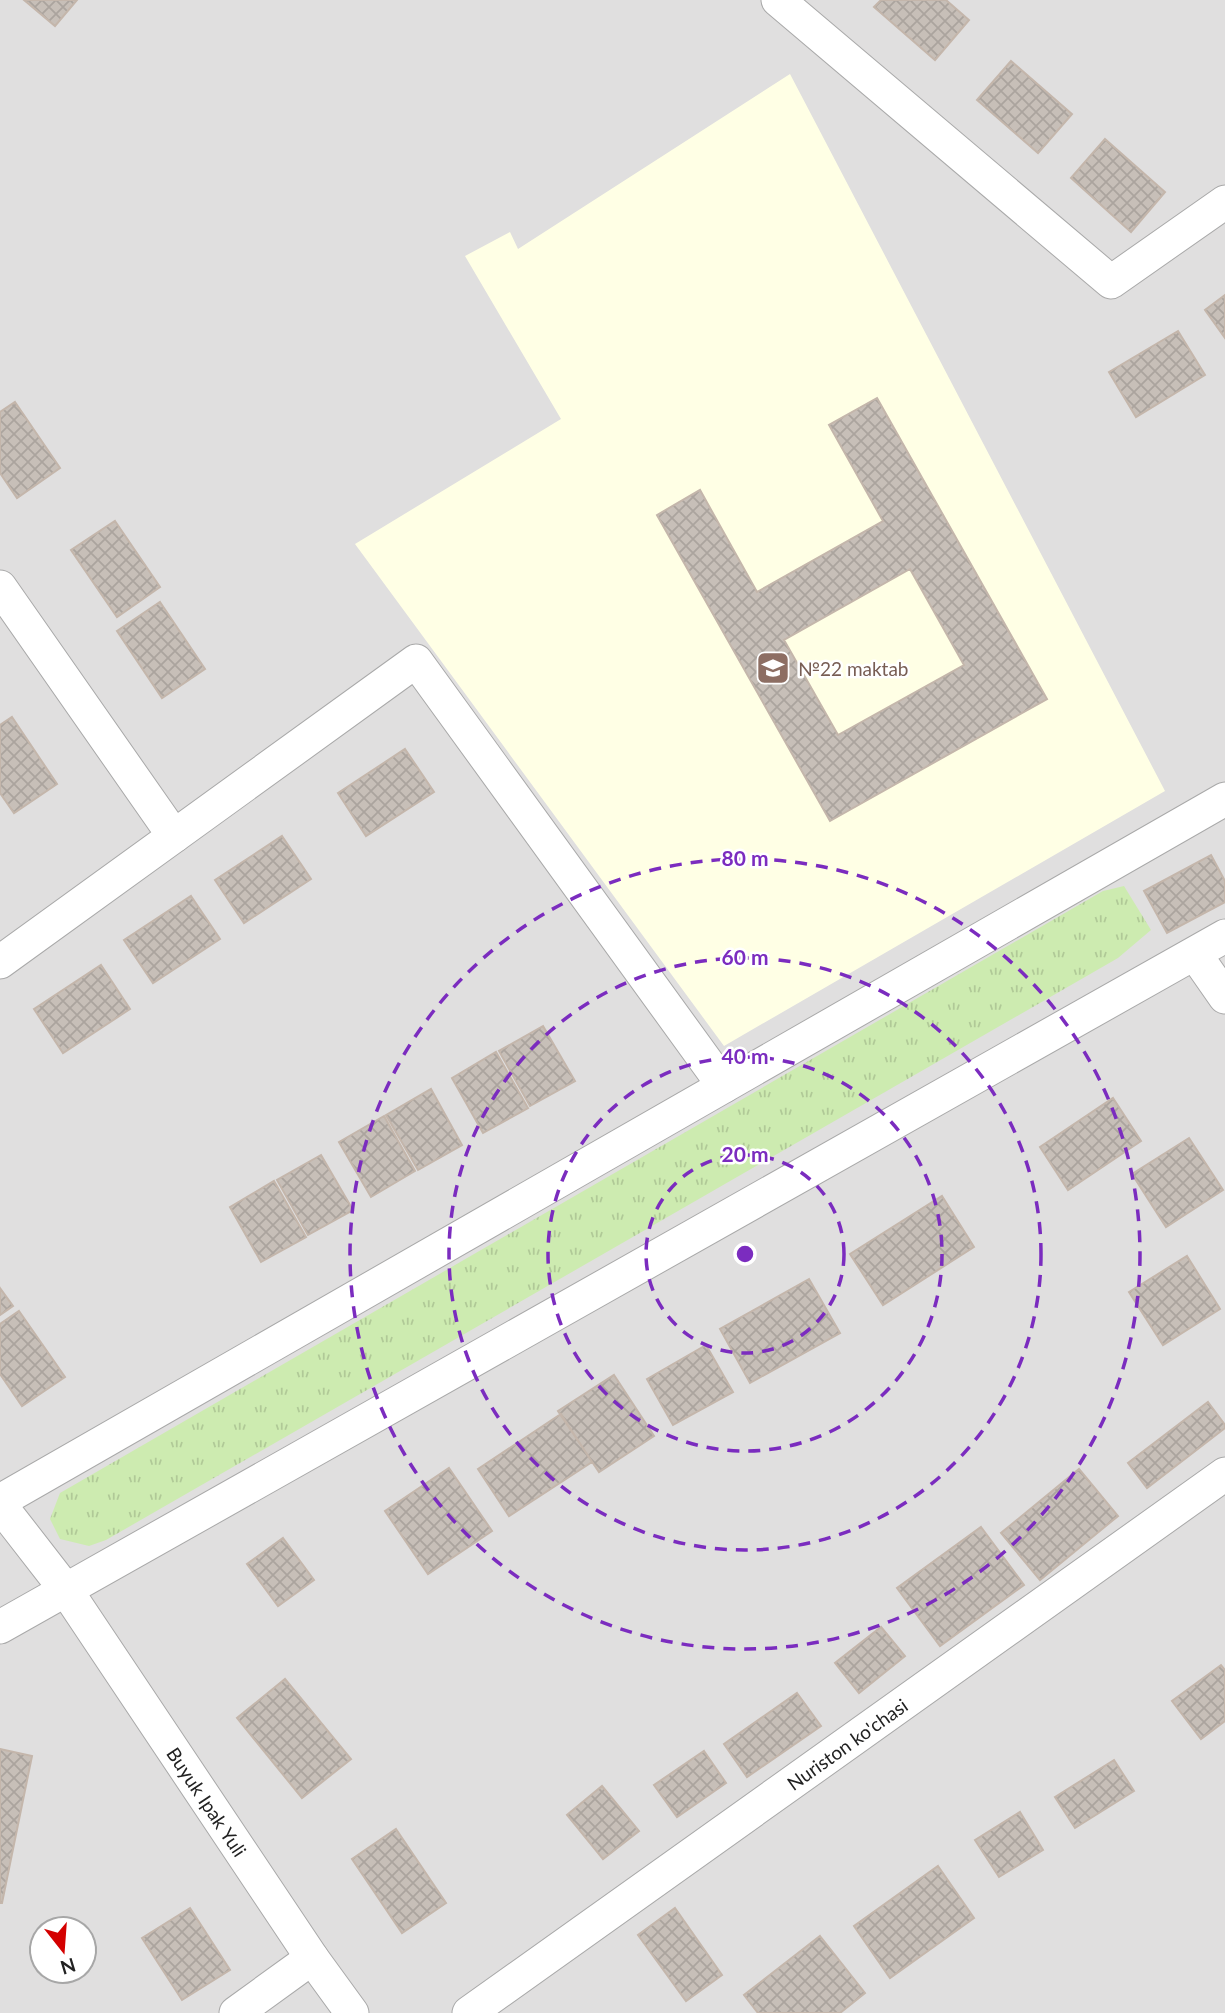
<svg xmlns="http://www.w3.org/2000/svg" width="1225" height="2013" font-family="Lato,sans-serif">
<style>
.residential{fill:#e0dfdf;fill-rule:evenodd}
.education{fill:#ffffe5}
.grass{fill:url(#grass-tufts)}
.building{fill:url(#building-cross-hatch);stroke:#c4b6ab;stroke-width:2;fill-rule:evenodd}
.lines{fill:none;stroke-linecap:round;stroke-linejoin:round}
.minor-casing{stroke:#a9a9a9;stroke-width:35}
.minor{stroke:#fff;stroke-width:33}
.ring{fill:none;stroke:#7b2cbf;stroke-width:3.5;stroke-dasharray:12 9}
.labels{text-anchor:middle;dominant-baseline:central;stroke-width:5;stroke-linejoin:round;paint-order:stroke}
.education-label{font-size:19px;fill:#785e54;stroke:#fff;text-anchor:start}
.street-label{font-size:19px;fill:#222;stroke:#fff}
.centre{fill:#7b2cbf;stroke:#fff;stroke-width:3.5}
.ring-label{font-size:21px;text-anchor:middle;font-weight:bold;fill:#7b2cbf;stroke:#fff;stroke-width:5;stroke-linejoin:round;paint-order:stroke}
</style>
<defs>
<pattern id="grass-tufts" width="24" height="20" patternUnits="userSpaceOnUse" patternTransform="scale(1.75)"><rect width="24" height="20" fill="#cdebb0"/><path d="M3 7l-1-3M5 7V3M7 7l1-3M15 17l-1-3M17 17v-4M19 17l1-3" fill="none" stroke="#b0c997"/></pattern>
<pattern id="building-cross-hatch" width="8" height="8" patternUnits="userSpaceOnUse" patternTransform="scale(1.75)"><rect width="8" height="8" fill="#c7bfb8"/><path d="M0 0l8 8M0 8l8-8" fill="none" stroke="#aba49e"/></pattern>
</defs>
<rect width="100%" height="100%" fill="#f2efe9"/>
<path class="residential" d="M 0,0 L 1225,0 L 1225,2013 L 0,2013 ZM 42,1929 L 84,1929 L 84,1971 L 42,1971 Z"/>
<path class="education" d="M 790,74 L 1165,791 L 724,1046 L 355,544 L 561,419 L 465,256 L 510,232 L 518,249 Z"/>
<path class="grass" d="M 1124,886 L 1151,930 L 1118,958 L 106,1540 L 89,1546 L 60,1539 L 50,1519 L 60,1493 L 1103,891 Z"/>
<path class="building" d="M 24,0 L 77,0 L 55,26 Z
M 881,0 L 946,0 L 969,20 L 935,60 L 874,7 Z
M 1011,61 L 1072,114 L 1038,153 L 977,100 Z
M 1105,139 L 1165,192 L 1131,232 L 1071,178 Z
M 1225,295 L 1225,338 L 1205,310 Z
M 1178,331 L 1205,375 L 1136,417 L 1109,372 Z
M 877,398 L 1047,699 L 830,821 L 657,515 L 700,490 L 757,592 L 883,521 L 829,425 ZM 910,569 L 964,665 L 838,735 L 784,640 Z
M 15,402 L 60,468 L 17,498 L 0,473 L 0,412 Z
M 115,521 L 160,587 L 117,617 L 71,550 Z
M 160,602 L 205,669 L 162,698 L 117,631 Z
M 12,717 L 57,784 L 14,813 L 0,793 L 0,725 Z
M 405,749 L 434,792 L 366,836 L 338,793 Z
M 282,836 L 311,879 L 244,923 L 215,880 Z
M 1211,855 L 1225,881 L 1225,902 L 1167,933 L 1144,891 Z
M 191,896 L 220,939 L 153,983 L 124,940 Z
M 101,965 L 130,1009 L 63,1053 L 34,1009 Z
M 543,1026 L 575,1081 L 530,1106 L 499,1051 Z
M 496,1052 L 528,1108 L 483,1133 L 452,1078 Z
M 431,1089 L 462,1145 L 418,1170 L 386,1115 Z
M 1113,1098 L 1141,1141 L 1068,1190 L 1040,1147 Z
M 384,1116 L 415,1171 L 371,1197 L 339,1142 Z
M 1189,1138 L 1223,1190 L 1166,1227 L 1132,1174 Z
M 321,1155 L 353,1210 L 308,1235 L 277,1180 Z
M 274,1181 L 306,1237 L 261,1262 L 230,1207 Z
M 942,1196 L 974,1247 L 883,1305 L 850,1254 Z
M 1187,1256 L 1220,1309 L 1163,1345 L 1129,1292 Z
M 809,1279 L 840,1333 L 750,1383 L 720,1329 Z
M 0,1288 L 13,1306 L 0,1315 Z
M 19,1311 L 65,1377 L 22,1406 L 0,1374 L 0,1324 Z
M 706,1345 L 733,1392 L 673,1425 L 647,1379 Z
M 614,1375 L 654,1436 L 599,1472 L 558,1411 Z
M 1208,1402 L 1225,1425 L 1225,1428 L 1147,1488 L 1128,1463 Z
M 561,1414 L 592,1462 L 509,1516 L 478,1469 Z
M 449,1468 L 492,1531 L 428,1574 L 385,1511 Z
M 1079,1469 L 1118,1516 L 1040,1580 L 1001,1533 Z
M 981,1527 L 1024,1585 L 940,1646 L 897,1588 Z
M 283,1538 L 314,1580 L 278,1606 L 247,1564 Z
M 881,1627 L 905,1656 L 859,1693 L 835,1663 Z
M 1221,1665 L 1225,1670 L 1225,1721 L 1201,1739 L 1172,1701 Z
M 285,1679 L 351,1759 L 302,1798 L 237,1718 Z
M 797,1693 L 821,1726 L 747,1777 L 724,1744 Z
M 0,1749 L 32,1756 L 2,1903 L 0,1903 Z
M 704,1751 L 726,1783 L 677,1817 L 654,1785 Z
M 1114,1760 L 1134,1791 L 1075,1828 L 1055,1797 Z
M 602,1786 L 639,1831 L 603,1859 L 567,1815 Z
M 1020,1812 L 1043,1850 L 999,1877 L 975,1840 Z
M 396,1829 L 446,1903 L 402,1933 L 352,1859 Z
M 938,1866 L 974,1918 L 890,1978 L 854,1926 Z
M 190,1908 L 230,1970 L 182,2000 L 142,1938 Z
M 675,1908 L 722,1975 L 686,2001 L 638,1935 Z
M 820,1936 L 865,1993 L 840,2013 L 758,2013 L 744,1995 Z"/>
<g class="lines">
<defs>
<g id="minor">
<path d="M 778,0 L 1111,282 L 1225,202"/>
<path d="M 0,587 L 174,836"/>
<path d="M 1195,954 L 1225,997"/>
<path d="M 0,962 L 416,661 L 724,1086"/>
<path d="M 0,1501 L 1225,799"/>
<path id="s1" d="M 0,1505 L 66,1590 L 312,1958 L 352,2013"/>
<path d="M 0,1627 L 1225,936"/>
<path d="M 236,2013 L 312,1958"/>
<path id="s2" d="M 469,2013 L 1225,1474"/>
</g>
</defs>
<use href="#minor" class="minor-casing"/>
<use href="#minor" class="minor"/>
</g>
<g class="ring">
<circle cx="745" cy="1254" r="99"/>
<circle cx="745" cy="1254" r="197"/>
<circle cx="745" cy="1254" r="296"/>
<circle cx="745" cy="1254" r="395"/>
</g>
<defs>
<symbol id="school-square" viewBox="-11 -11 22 22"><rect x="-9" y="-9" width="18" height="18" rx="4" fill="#8d6e63" stroke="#fff"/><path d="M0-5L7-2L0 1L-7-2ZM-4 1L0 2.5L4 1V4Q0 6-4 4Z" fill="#fff"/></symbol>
</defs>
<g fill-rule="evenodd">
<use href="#school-square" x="754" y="649" width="38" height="38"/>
</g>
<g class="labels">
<g class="education-label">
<text x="798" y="668">№22 maktab</text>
</g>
<g class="street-label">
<text stroke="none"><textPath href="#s2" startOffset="464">Nuriston ko'chasi</textPath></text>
<text stroke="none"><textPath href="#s1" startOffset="362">Buyuk Ipak Yuli</textPath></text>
</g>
</g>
<circle cx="745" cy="1254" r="10" class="centre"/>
<g class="ring-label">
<text x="745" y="866">80 m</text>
<text x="745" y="965">60 m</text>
<text x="745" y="1064">40 m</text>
<text x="745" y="1162">20 m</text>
</g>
<g transform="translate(63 1950) rotate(163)"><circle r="33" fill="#ffffff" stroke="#a7a7a7" stroke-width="2"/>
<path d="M0-5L12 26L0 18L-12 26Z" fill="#d40000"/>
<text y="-10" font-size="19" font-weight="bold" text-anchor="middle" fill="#222222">N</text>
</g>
</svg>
